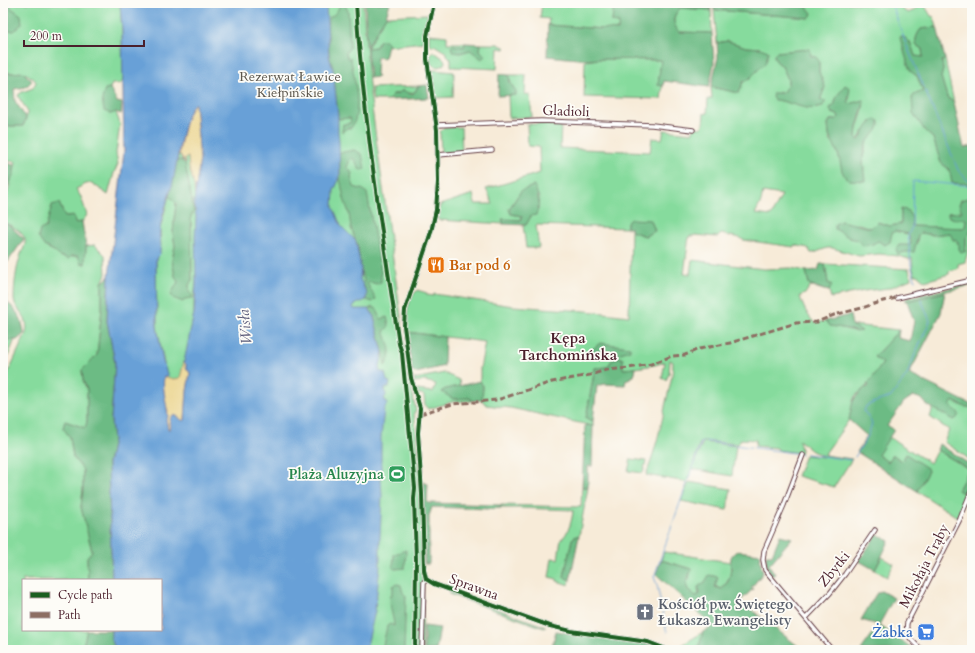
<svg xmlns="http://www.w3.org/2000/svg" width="975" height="653" font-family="Cardo,serif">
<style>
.green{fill:#86db9d;stroke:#687d64;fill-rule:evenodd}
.forest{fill:#6cbb84;stroke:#5b6d58}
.sand{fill:#eeda9e;stroke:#9c7c64}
.water{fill:#68a0d7;stroke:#596081;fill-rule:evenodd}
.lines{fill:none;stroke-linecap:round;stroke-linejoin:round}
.stream{stroke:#68a0d7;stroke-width:1}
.minor-casing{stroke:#643e45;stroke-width:5.5}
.minor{stroke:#fff;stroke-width:3.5}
.quiet{stroke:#8d6e63;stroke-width:3;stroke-dasharray:6 3;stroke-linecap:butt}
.cycleway-casing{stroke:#fdfcf7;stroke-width:6}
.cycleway{stroke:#1b5e20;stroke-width:4}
.labels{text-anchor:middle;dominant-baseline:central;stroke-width:3.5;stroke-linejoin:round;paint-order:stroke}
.park-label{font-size:14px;fill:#5c574d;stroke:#fdfcf7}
.street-label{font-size:14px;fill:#4a1f2b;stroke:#fdfcf7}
.food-label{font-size:14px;font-weight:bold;fill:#c56008;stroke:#fdfcf7;text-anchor:start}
.leisure-label{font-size:14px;font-weight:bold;fill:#27864d;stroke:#fdfcf7;text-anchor:end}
.worship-label{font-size:14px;font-weight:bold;fill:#5b616d;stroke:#fdfcf7;text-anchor:start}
.shop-label{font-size:14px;font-weight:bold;fill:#366cbe;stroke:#fdfcf7;text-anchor:end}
.water-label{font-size:15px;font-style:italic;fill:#585978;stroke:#fdfcf7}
.neighbourhood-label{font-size:15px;font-weight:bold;fill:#4a1f2b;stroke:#fdfcf7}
</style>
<rect width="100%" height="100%" fill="#fdfcf7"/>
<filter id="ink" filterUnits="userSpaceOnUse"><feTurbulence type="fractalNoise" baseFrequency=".025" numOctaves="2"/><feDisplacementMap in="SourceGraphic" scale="8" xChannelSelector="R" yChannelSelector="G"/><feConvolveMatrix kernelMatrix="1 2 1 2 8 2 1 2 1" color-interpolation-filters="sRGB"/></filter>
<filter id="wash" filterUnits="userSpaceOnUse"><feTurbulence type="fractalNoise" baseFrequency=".012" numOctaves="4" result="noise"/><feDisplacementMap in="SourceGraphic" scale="16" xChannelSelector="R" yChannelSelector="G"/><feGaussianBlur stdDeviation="0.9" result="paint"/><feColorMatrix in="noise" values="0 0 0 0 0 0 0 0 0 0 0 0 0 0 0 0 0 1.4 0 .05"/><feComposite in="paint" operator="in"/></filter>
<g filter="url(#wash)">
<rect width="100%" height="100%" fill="#f7ebd8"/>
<path class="green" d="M 3,3 L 120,3 L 122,31 L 123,81 L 120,84 L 112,84 L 110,88 L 105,90 L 116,112 L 120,124 L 116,153 L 118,164 L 114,173 L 108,195 L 92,183 L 86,184 L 76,189 L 81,197 L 87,215 L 82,222 L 75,223 L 65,217 L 59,203 L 52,206 L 46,227 L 44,246 L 54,251 L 59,256 L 78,256 L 81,263 L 85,264 L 86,246 L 95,245 L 105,255 L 106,274 L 102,283 L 102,308 L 97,355 L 82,370 L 83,380 L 87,390 L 87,422 L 85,428 L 65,421 L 63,428 L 70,437 L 73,457 L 83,470 L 83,490 L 81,507 L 92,551 L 87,557 L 88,580 L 23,580 L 23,630 L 87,630 L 82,650 L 3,650 L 3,384 L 26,333 C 30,316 15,310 14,300 C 14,284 16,269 21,254 C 23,250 26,244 25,239 C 22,231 10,225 3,222 L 3,200 L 8,191 L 16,163 L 15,161 L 3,162 L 3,131 L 7,126 L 23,126 C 25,122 27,116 27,113 C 27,107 20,102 18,95 L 22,92 L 33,88 L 36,82 L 33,78 L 23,72 L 12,73 L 3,71 Z
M 170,3 L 363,3 L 369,85 L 375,131 L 410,381 L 416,411 L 414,412 C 424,490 424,571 422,650 L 254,650 L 278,448 Z
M 542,3 L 614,3 L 612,22 L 619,23 L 618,30 L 548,25 L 549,19 L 540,18 Z
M 803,3 L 905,3 L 902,7 L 903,10 L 908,13 L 915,10 L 918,3 L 925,3 L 925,6 L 931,16 L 934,17 L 937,27 L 921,29 C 917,34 915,39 916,45 L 922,49 L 923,57 L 915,56 L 910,41 L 914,74 L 917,76 L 923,91 L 914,95 L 912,98 L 925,131 L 933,138 L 941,163 L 969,185 L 972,184 L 972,197 L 961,200 L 962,212 L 948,213 L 966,219 L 965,228 L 952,228 L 912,226 L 901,210 L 901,224 L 890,226 L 878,222 L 871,228 L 859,224 L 835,228 L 850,238 L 878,241 L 895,231 L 908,234 L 911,242 L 910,246 L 898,254 L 905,252 L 917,243 L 918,235 L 920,233 L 929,234 L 933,235 L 950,233 L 959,245 L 966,246 L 966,238 L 972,230 L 972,238 L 965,262 L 958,264 L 958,268 L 949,271 L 949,274 L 925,281 L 918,275 L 915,275 L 913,269 L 912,258 L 909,259 L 898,256 L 879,254 L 859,256 L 832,248 L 827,248 L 814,253 L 811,253 L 808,248 L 794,245 L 794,247 L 743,240 L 740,238 L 721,234 L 718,237 L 695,235 L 693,236 L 689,236 L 684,274 L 690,274 L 692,260 L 764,269 L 791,268 L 806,271 L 809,284 L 824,290 L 810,286 L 805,294 L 800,296 C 802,305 808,317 815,323 L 825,321 C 834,328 846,328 856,332 L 852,325 L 899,330 L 874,357 L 883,363 L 866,387 L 855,396 L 853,401 L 849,420 L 824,455 L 852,459 L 834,487 L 797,476 L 805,455 L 823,457 L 823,456 L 812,451 L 799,440 L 801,450 L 800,453 L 778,450 L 777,448 L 755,446 L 756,440 L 741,439 L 738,444 L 704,441 L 700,443 L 687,482 L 646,475 C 655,451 661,427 666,402 C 669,389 673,376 673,362 L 670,360 L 669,374 L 666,380 L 662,378 L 665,362 L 655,365 L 636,368 L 623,369 L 608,367 L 595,368 L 586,418 L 593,421 L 593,426 L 511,408 L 486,405 L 482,400 L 483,386 L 480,381 L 480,369 L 485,342 L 407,332 C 406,317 406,301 417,290 L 427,293 L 427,295 L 434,296 L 434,294 L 513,306 L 586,311 L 629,316 L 631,231 L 645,236 L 655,230 L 627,222 L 627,228 L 536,225 L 539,248 L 526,248 L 523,225 L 526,225 L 531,216 L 538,210 L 539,196 L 521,191 L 509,209 L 511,214 L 523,216 L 521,220 L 502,220 L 504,224 L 438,220 L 440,205 L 473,194 L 475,204 L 493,204 L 486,189 L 540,173 L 539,147 L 528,146 L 527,124 L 561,124 L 560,148 L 650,152 L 652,138 L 662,139 L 664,130 L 692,133 L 695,127 L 700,128 L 703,125 L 704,113 L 707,114 L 708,99 L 712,99 L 711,87 L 739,93 L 743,82 L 749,79 L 757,71 L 760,48 L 746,47 L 727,41 L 717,43 L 714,10 L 809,18 L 812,13 ZM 801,50 L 819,61 L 819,72 L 825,87 L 820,100 L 823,106 C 810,113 793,103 781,100 L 779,92 L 782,93 L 788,85 L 788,79 L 782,66 L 776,61 L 774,56 L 776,52 ZM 837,96 L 850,97 L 848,101 L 850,104 L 863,100 C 866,112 855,125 856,138 L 858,140 L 863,132 L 868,128 L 871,121 L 863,158 L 864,170 L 840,160 L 835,146 L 830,140 L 829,135 L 828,124 L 830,120 L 836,120 L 839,117 L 838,115 L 832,113 L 831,107 L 834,106 ZM 763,192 L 782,195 L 771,216 L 755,214 L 761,202 Z
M 680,8 L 711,10 L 712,33 L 679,32 C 672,23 672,17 680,8 Z
M 428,14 L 424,42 L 387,46 L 388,43 L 378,42 L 376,47 L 367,48 L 386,16 Z
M 429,34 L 447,36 L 447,43 L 465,43 L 464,47 L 461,46 L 460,53 L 470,50 L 480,50 L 481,44 L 498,44 L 506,48 L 505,49 L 498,48 L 497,69 L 453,67 L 451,66 L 451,59 L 447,55 L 447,53 L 434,45 L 433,46 L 429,43 Z
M 433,51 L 444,59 L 445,62 C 442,70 431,67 428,60 L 430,60 L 430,56 Z
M 599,59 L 661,60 L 658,85 L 663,86 L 661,99 L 584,97 L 585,61 Z
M 945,59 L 954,103 L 947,97 L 941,77 L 943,70 L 942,61 Z
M 433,70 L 454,72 L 453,97 L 434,98 L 430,73 Z
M 509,75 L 526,75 L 525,94 L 530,95 L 532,117 L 509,118 L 508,95 L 516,95 C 514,86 510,85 509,75 Z
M 418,86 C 414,95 411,93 402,93 C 399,93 396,94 393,94 L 389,100 L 373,100 L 371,88 Z
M 192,103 L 202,135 L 200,254 L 194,298 L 194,313 L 191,330 L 190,445 L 165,369 L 157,326 L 156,260 L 161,246 L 160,229 L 169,196 L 176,203 L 173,233 L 175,246 L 172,260 L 175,276 L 178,282 L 174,290 L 185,299 L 192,295 L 189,292 L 189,285 L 192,280 L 191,216 L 194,212 L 186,169 L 180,154 L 183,161 L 180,160 L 177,161 Z
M 461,127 L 462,152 L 441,153 L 440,132 L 444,128 Z
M 825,264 L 909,269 L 911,279 L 889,288 L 864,291 L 831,298 L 829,291 L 832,285 L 828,283 Z
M 3,281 L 15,339 L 3,369 Z
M 972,283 L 972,285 L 905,301 L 907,298 Z
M 444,373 L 459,380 L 460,386 L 446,389 L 453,399 L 470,398 L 472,401 L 452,402 L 428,409 L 425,406 L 424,396 L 422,394 L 418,394 L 417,390 L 433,392 L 436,384 L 425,381 L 414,382 L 414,379 Z
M 953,401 L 963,406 L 972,408 L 972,461 L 944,442 L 949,430 L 930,417 L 933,408 L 944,414 Z
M 889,437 L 930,463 L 937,450 L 969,469 L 958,490 L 966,495 L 957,517 L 917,491 L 928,471 L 906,454 L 902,462 L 895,456 L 893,455 L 888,462 L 877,455 Z
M 703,442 L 736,446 L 732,476 L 692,469 Z
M 631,459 L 646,461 L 643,473 L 628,471 Z
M 689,482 L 731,489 L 727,510 L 681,501 Z
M 582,487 L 588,487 L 579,536 L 576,536 L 572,539 L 564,577 L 570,580 L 569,585 L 557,581 L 557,579 L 549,577 L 552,558 L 558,559 L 561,539 C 568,536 573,517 573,510 L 518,508 L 501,508 L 501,505 L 581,507 Z
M 664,552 L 730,562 C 732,573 729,581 722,589 L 705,582 L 698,587 L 699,595 L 696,596 C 691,593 686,589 686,583 L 689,579 L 691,569 L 661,560 Z
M 882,557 L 894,564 L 887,577 L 875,570 Z
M 449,591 L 546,627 L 544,628 L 449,594 Z
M 703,632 L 698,650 L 674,650 Z"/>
<path class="forest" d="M 3,3 L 12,3 L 10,7 L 21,15 L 22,24 L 14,31 L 3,30 Z
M 341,3 L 344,3 L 348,11 L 350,47 L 346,53 L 347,57 L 351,59 C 354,77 363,113 351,128 L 347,128 L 342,132 L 343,124 L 349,124 L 351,121 L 350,118 L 338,119 L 333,69 L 329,56 L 327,25 L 329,18 L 336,13 Z
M 365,3 L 390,3 L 386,16 L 367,47 Z
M 614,3 L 710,3 L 711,10 L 680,8 C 672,17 672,23 679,32 L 712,33 L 714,63 L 709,87 L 664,81 L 663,86 L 658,85 L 661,60 L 599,59 L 588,60 L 547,56 L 548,25 L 618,30 L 619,23 L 612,22 Z
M 712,3 L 803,3 L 812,13 L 810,18 L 714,10 Z
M 937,27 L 945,59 L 942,61 L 943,70 L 941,77 L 947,97 L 954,103 L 964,148 L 972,146 L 972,184 L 952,183 L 949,169 L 941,163 L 933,138 L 925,131 L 913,113 L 912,98 L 914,95 L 923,91 L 917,76 L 910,71 L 900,38 L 901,36 C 911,39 912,47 915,56 L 923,57 L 922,49 L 916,45 C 915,39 917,34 921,29 Z
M 380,40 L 386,40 L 389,44 C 386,48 387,53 385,57 L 382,58 L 377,57 L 376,74 L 378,77 L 370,78 L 367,48 L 376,47 Z
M 727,41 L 746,47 L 760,48 L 768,51 L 768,53 L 766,62 L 749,79 L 743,82 L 739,93 L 711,87 L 718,57 L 717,43 Z
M 465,43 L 481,44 L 480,50 L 485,56 L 482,59 L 470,50 L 460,53 L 453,52 L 451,47 L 453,45 L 464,47 Z
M 810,49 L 811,56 L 816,57 L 819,61 L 819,72 L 825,87 L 820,100 L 825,101 L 825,103 C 815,117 788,100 774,100 L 772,97 L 773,93 L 782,93 L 788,85 L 788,79 L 782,66 L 776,61 L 774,56 L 776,52 Z
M 23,72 L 32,81 L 26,87 L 14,89 L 15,101 L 26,118 L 23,126 L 7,126 L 3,131 L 3,73 L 12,73 Z
M 499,74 L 509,75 L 510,83 L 516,91 L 516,95 L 498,96 Z
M 427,85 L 429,98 L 389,100 L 393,94 L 397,94 L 403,90 C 405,91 406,92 408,93 C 413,97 417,89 418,86 Z
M 845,85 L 850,88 L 848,101 L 850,104 L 863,100 L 864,103 L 857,127 L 856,138 L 859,140 C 864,133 867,123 876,119 L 879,121 C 881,133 868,136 865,147 C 861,158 864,170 865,181 L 850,180 L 845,177 L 842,171 L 838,153 L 829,135 L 828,124 L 830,120 L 836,120 L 839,117 L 838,115 L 832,113 L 830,110 L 831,107 L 834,106 L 837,96 Z
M 110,88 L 117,102 L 122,103 L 121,114 L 116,112 L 111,114 L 104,111 L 102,99 L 105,89 Z
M 354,150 L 362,154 L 365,169 L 362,170 L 359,169 L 355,160 L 351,158 L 347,167 L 352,173 L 351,177 L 354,187 L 364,190 L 367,193 L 381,271 L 381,282 L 377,284 L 369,282 L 367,283 L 376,299 L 373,302 L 366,300 L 367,294 L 363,284 L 364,280 L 361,272 L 358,247 L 351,228 L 349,213 L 344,199 L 340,178 L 339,153 Z
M 180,160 L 185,163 L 194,212 L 191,216 L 192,280 L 189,285 L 189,292 L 192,295 L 192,298 L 185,299 L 183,302 L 173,298 L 171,294 L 178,282 L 175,276 L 172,260 L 175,246 L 173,233 L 176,203 L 169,196 L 177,161 Z
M 3,162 L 14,165 L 14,174 L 3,195 Z
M 533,186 L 535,187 C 539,197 540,205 536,215 L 531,216 L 526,225 L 504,224 L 502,219 L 521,220 L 522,216 L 511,214 L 509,209 L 521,191 Z
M 972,197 L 972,230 L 966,238 L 966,246 L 965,252 L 961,252 L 959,249 L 959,245 L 956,240 L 953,240 L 950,233 L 933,235 L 929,234 L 920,233 L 918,235 L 914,252 L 905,252 L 898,254 L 896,249 L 899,245 L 910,245 L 911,242 L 908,234 L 895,231 L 892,233 L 890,242 L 885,245 L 878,241 L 873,244 L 864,246 L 857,240 L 850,238 L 835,229 L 835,224 L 841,221 L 871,228 L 877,222 L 890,226 L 901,224 L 901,209 L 907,210 L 912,218 L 912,226 L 965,228 L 966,219 L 954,219 L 948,216 L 948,213 L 962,212 L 959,205 L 961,200 Z
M 59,203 L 65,217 L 74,216 L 75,223 L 82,222 L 86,246 L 85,264 L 81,263 L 78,256 L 72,256 L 68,259 L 59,256 L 54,251 L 44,246 L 38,237 L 40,230 L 46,227 L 52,205 Z
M 631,219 L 651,220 L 655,231 L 645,236 L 631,231 L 631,228 L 627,228 L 627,222 Z
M 3,222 L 9,225 L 24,239 L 7,263 L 3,266 Z
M 820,264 L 825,264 L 828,283 L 832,285 L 829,291 L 824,290 L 809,284 L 806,271 L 818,270 Z
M 109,276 L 107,321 L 115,363 L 111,420 L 113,440 L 108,464 L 112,580 L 88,580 L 87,557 L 92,551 L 81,507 L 83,490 L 83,470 L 73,457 L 70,437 L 63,428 L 65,421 L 85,428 L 87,422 L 87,390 L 83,380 L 82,370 L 97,355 L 102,308 L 102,283 Z
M 945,292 L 941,313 L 909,374 L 972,405 L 972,408 L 963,406 L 953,401 L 950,406 L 957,411 L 959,414 L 957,418 L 954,420 L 927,405 L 922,399 L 913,396 L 904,402 L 887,426 L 894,430 L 878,455 L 888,462 L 893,455 L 895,456 L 902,462 L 906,454 L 927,468 L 928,471 L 917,491 L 857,452 L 867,436 L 849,420 C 853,401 851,400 866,387 L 867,388 L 869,385 L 867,385 L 883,363 L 874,357 L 899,330 L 898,338 L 910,341 L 914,321 L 907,301 Z
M 3,299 C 16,308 23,319 24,334 L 17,340 L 3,340 Z
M 372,307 L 377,309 L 381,319 L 387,317 L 389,325 L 388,328 L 384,331 C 389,344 394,354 385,366 L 383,352 L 373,314 L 369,309 Z
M 850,315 L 852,325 L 862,331 L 856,332 L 848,329 L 830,326 L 825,321 Z
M 407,332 L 445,337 L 444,366 L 416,373 L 412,372 Z
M 600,343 L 630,347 L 630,350 L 605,358 L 590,357 L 589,352 Z
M 619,357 L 623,359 L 623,369 L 636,368 L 634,376 L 626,380 L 625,385 L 605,384 L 597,386 L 593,421 L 586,418 L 595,368 L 608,367 L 611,361 Z
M 480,381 L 483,386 L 482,400 L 472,401 L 470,398 L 453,399 L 442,392 L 443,390 L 446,389 Z
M 585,425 L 593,426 L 592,466 L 588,466 L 588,487 L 582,487 Z
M 939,444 L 972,466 L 972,480 L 966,495 L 958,490 L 969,469 L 937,450 Z
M 423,482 L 428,484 L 427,501 L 428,503 L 501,505 L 501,508 L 490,509 L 432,507 L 429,516 L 429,564 L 425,564 Z
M 877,534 L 889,541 L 875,570 L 859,561 Z
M 780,535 L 792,538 L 769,565 L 775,574 L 772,576 L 766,565 L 766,555 L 772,555 Z
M 576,536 L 579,536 L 570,580 L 564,577 L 572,539 Z
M 406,550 L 405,568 L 395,569 L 393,568 L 394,554 Z
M 737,551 L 761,554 L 760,560 L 763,573 L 751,588 L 753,589 L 740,601 L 803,650 L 698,650 L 703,632 L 713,626 L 656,574 L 661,560 L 691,569 C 688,583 681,587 696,596 L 699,595 L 700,592 L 698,587 L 705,582 L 709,575 L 718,577 L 715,587 L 722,589 C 727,584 730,579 731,571 C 732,563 727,557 737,551 Z
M 397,584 L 401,585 L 403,593 L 406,596 L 404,650 L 382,650 L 387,626 L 390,624 L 394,626 C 394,616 386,601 393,592 L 393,586 Z
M 881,591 L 894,598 L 879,625 L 915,650 L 861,650 L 879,625 L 861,620 L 876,594 Z
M 424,626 L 440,628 L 436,650 L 424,650 Z
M 87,630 L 111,630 L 111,639 L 116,650 L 82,650 Z
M 556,631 L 637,642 L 651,644 L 663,650 L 551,650 Z"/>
<path class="sand" d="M 195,102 L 200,159 L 195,196 L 194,185 L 189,168 L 188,157 L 185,158 L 185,163 L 180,154 L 179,154 C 182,137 184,117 195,102 Z
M 184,362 L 186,364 L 186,368 L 190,373 L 187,391 L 185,420 L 184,421 L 172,417 L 169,422 L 170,429 L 168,429 L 166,419 L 168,411 L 165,403 L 163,383 L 164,377 L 174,379 L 180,378 Z"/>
<path class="water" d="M 120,3 L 326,3 L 329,56 L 333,69 L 338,115 L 338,132 L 339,140 L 340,173 L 339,180 L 334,190 L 333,207 L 341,226 L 356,241 L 361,268 L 360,279 L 367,294 L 366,300 L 354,305 L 353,307 L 354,309 L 369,309 L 373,314 L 383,352 L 379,371 L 385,373 L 387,381 L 390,382 L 389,387 L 385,389 L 386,396 L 384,398 L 387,404 L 384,409 L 381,437 L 381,479 L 382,496 L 380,537 L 380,566 L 375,611 L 366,650 L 116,650 L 111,639 L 111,630 L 161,630 L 161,580 L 112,580 L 108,464 L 113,440 L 111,420 L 115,363 L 107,321 L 109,276 L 124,152 L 122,31 ZM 195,103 L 200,159 L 194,201 L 196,217 L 195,236 L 196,283 L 194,313 L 184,362 L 186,364 L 186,368 L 190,373 L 187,391 L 185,420 L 183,421 L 177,416 L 173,415 L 170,419 L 170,429 L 168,429 L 166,419 L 168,417 C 167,404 162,390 164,377 L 168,377 L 163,361 L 157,326 L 156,260 L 157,257 L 160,254 C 161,246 159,238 160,230 C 162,213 169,198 173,182 C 177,164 183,113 195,103 Z"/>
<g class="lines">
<path class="stream" d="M 891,3 L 908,49 L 958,170 L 972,185
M 915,280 L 911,265 L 908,235 L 912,227 L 913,181 L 972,186
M 806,454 L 851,460
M 855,457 L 869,434 L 872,423 L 864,411 L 866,406 L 878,401 L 891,397 L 907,375 L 915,354 L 930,321 L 921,299
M 664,618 L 657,585 L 654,577 L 701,443 L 704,441 L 801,454
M 664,621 L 667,632"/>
</g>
</g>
<g filter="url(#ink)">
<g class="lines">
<defs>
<path id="minor" d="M 434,3 L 427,36 L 427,59 L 437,130 L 438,182 L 436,210 L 431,232 L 405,310 L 404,326 L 411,378 L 420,408 L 418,433 L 422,494 L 424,570 L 426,579 L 434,584 L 550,626 L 571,631 L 648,642 L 669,650
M 971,3 L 972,7
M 437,125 L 541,121 L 652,125 L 693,130
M 438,155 L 492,150
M 897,298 L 972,280
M 803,455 L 784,505 L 764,551 L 763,560 L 765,570 L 832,650
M 806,618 L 830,593 L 845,574 L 875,530
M 422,650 L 424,582 L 426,579
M 922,650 C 913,642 905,636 907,623 L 960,519 L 972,489"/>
</defs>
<use href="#minor" class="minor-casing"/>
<use href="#minor" class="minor"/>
<path class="quiet" d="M 420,414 L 453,404 L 497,400 L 552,382 L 590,375 L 606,370 L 629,368 L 651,364 L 672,356 L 685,355 L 699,349 L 730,343 L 796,323 L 817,322 L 834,315 L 862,308 L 883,301 L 897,298"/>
<defs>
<path id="cycleway" d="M 356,3 C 363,118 382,231 399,344 L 402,353 L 415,488 L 414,499 L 416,559 L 415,650
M 434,3 L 427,36 L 427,59 L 437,130 L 438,182 L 436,210 L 431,232 L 405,310 L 404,326 L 411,378 L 420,408 L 418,433 L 422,494 L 424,570 L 426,579 L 434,584 L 550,626 L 571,631 L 648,642 L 669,650"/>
</defs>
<use href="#cycleway" class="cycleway-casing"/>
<use href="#cycleway" class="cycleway"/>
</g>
</g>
<defs>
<symbol id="restaurant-square" viewBox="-11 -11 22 22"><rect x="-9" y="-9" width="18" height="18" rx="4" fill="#e8710a" stroke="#fdfcf7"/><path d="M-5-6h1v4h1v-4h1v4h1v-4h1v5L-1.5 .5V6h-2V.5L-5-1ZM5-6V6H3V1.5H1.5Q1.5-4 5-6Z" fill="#fff"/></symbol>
<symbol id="stadium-square" viewBox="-11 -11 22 22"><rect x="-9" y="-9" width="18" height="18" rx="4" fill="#2e9e5b" stroke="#fdfcf7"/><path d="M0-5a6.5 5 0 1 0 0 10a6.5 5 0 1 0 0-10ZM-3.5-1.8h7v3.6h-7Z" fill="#fff"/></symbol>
<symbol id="church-square" viewBox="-11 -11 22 22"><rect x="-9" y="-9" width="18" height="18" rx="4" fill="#6b7280" stroke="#fdfcf7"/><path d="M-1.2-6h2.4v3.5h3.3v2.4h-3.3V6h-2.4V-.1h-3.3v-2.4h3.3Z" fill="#fff"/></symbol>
<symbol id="supermarket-square" viewBox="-11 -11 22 22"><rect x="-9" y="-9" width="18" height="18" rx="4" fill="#3f7fe0" stroke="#fdfcf7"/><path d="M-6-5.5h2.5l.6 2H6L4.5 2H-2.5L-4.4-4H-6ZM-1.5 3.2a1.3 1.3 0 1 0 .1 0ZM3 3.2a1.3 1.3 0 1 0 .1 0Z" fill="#fff"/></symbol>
</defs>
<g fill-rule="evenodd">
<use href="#restaurant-square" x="426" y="255" width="20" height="20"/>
<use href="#stadium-square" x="387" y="464" width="20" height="20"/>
<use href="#church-square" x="635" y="602" width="20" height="20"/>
<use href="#supermarket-square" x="916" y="622" width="20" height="20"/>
</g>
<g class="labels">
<g class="park-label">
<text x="290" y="76">Rezerwat Ławice<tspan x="290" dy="16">Kiełpińskie</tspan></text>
</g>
<g class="street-label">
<text transform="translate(566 111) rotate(2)">Gladioli</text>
<text transform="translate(924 566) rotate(-63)">Mikołaja Trąby</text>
<text transform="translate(834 569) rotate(-51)">Zbytki</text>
<text transform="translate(474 587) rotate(20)">Sprawna</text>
</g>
<g class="food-label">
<text x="449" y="265">Bar pod 6</text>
</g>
<g class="leisure-label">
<text x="384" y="474">Plaża Aluzyjna</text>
</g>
<g class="worship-label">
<text x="658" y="604">Kościół pw. Świętego<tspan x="658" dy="16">Łukasza Ewangelisty</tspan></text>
</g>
<g class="shop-label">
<text x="913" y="632">Żabka</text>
</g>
<g class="water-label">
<text transform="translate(245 327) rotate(-95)">Wisła</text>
</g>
<g class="neighbourhood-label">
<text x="568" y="338">Kępa<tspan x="568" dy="17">Tarchomińska</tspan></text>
</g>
</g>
<rect width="975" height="653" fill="none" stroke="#fdfcf7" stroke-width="16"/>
<rect x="22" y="579" width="140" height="52" fill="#fdfcf7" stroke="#b5a4a5"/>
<rect x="30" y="592" width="20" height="6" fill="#1b5e20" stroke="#b5a4a5"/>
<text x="58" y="599" font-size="12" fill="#4a1f2b">Cycle path</text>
<rect x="30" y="612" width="20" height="6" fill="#8d6e63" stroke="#b5a4a5"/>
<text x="58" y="619" font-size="12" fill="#4a1f2b">Path</text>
<path d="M24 40v6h120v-6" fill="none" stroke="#4a1f2b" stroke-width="2"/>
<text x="30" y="40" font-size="12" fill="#4a1f2b" stroke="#fdfcf7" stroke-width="3" paint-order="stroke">200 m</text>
</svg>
